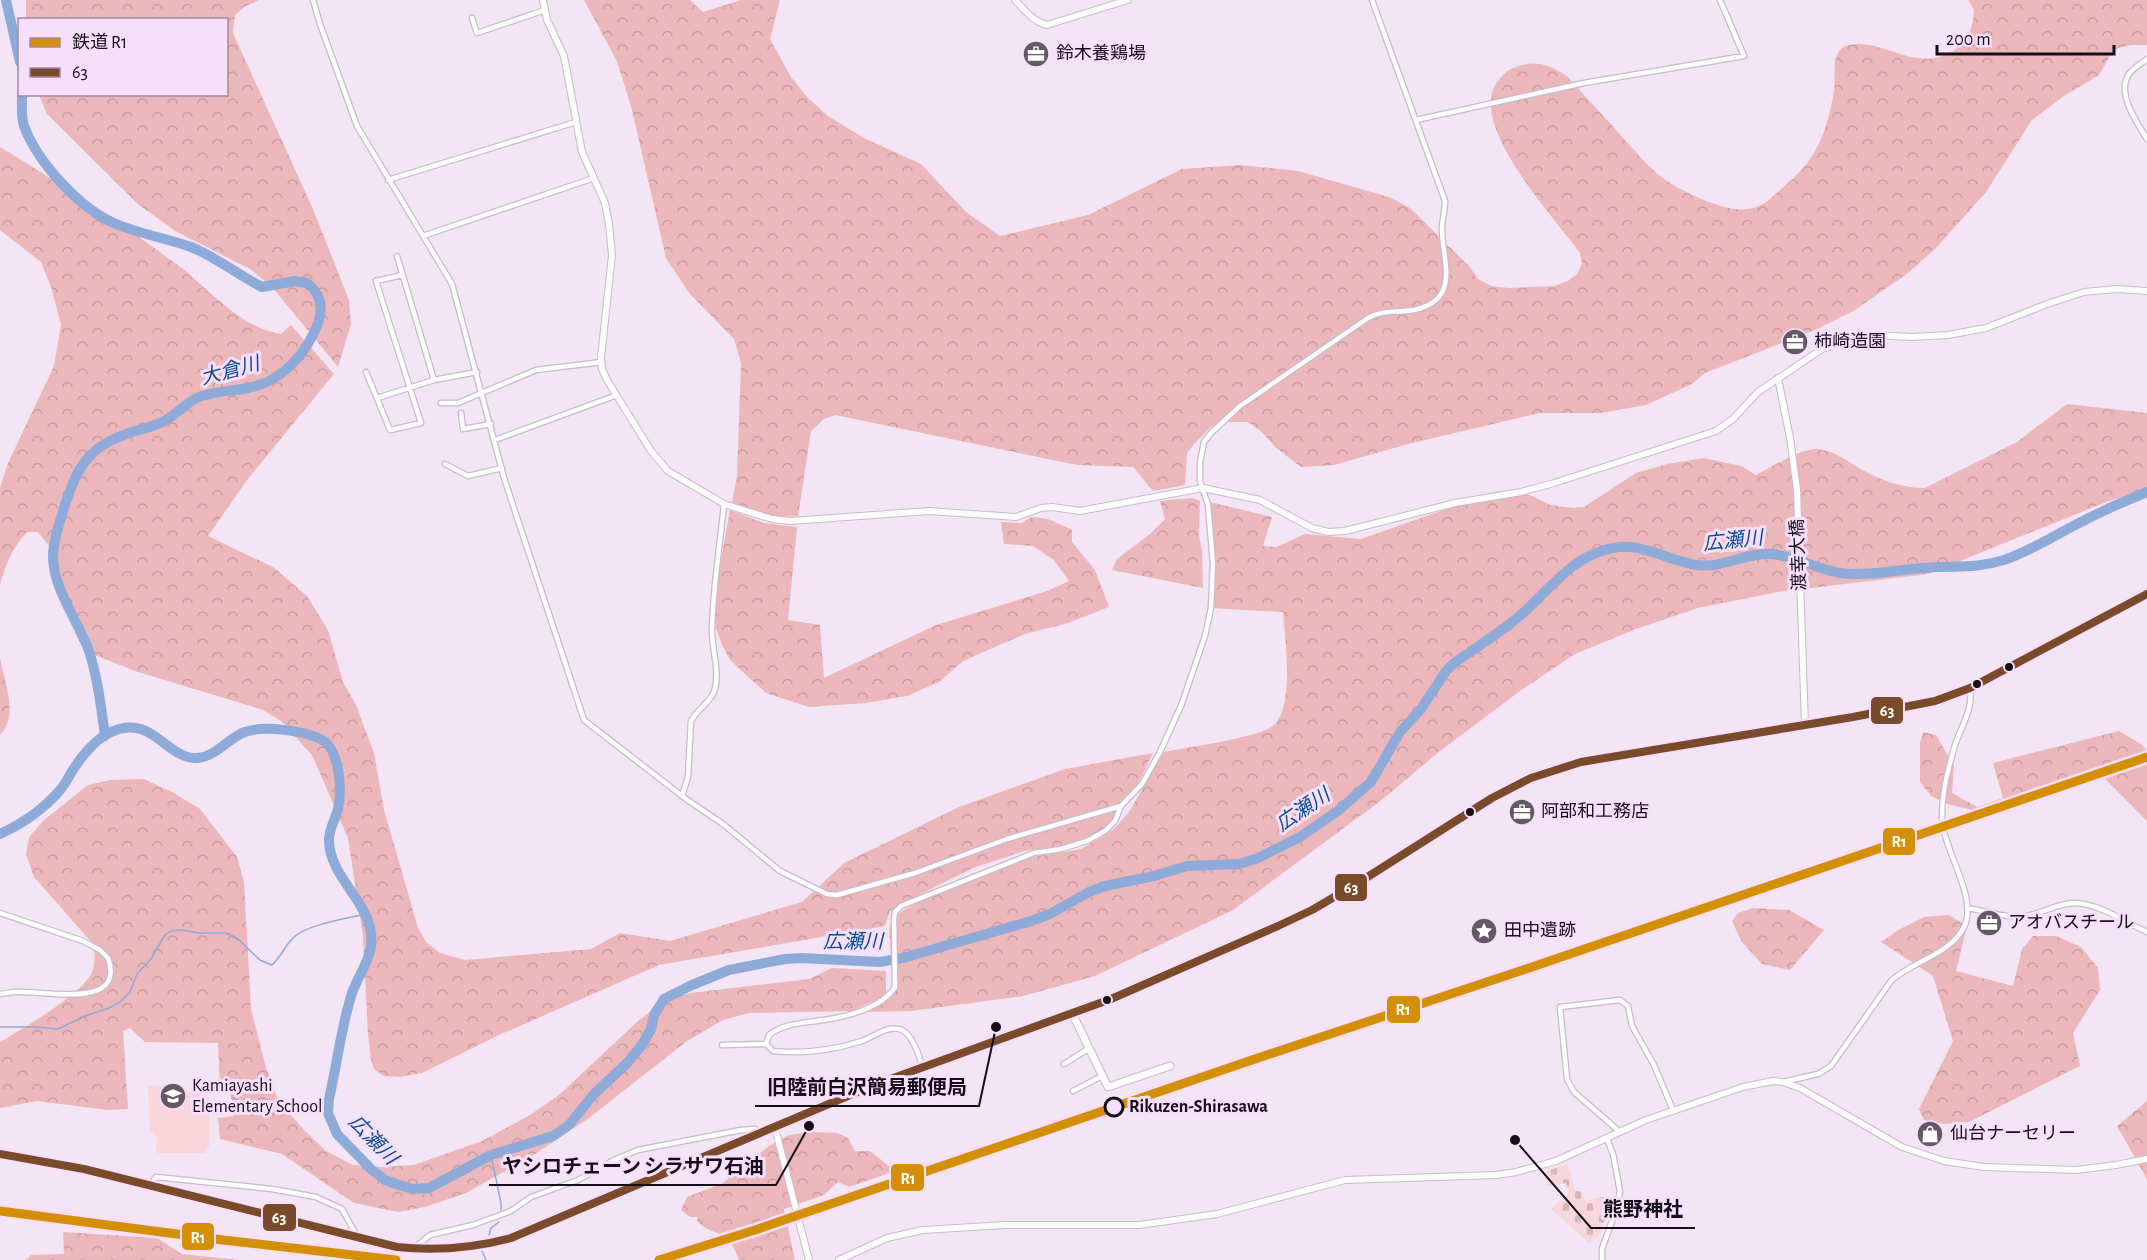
<svg xmlns="http://www.w3.org/2000/svg" width="2147" height="1260" font-family="'Alegreya Sans','Noto Sans JP',sans-serif">
<style>
.forest{fill:url(#forest-crowns)}
.cemetery{fill:url(#cemetery-stones)}
.pitch{fill:#f7d7db}
.lines{fill:none;stroke-linecap:round;stroke-linejoin:round}
.stream{stroke:#8eaad8;stroke-width:1.5}
.river{stroke:#8eaad8;stroke-width:10}
.minor-casing{stroke:#c6bcc9;stroke-width:7}
.tertiary-casing{stroke:#c6bcc9;stroke-width:8}
.secondary-casing{stroke:#c6bcc9;stroke-width:9}
.trunk-casing{stroke:#c6bcc9;stroke-width:10}
.minor{stroke:#fdfbfe;stroke-width:4.5}
.tertiary{stroke:#fdfbfe;stroke-width:6}
.secondary{stroke:#fdfbfe;stroke-width:7}
.trunk{stroke:#fdfbfe;stroke-width:8}
.bus-1-casing{stroke:#f7dffc;stroke-width:12}
.bus-1{stroke:#7a4b2a;stroke-width:8}
.rail-1-casing{stroke:#f7dffc;stroke-width:14}
.rail-1{stroke:#d58f04;stroke-width:9}
.bus-dot{fill:#160e18;stroke:#f7dffc;stroke-width:2}
.stop-dot{fill:#f7dffc;stroke:#160e18;stroke-width:3}
.labels{text-anchor:middle;dominant-baseline:central;stroke-width:6;stroke-linejoin:round;paint-order:stroke}
.poi-label{font-size:18px;fill:#160e18;stroke:#f7dffc;text-anchor:start}
.street-label{font-size:18px;fill:#160e18;stroke:#f7dffc}
.stop-label{font-size:18px;font-weight:bold;fill:#160e18;stroke:#f7dffc;text-anchor:start}
.water-label{font-size:20px;font-style:italic;fill:#094c93;stroke:#f7dffc}
.leader{fill:none;stroke:#160e18;stroke-width:2}
.callout-dot{fill:#160e18;stroke:#f7dffc;stroke-width:2}
.callout-label{font-size:20px;text-anchor:middle;font-weight:bold;fill:#160e18;stroke:#f7dffc;stroke-width:6;stroke-linejoin:round;paint-order:stroke}
.line-badge{stroke:#f7dffc;stroke-width:2}
.badge-label{font-size:16px;text-anchor:middle;font-weight:bold;fill:#fff}
</style>
<defs>
<pattern id="forest-crowns" width="20" height="18" patternUnits="userSpaceOnUse" patternTransform="scale(1.5)"><rect width="20" height="18" fill="#ebb7ba"/><path d="M2 6a3 3 0 1 1 6 0M12 15a3 3 0 1 1 6 0" fill="none" stroke="#c99c9f"/></pattern>
<pattern id="cemetery-stones" width="16" height="16" patternUnits="userSpaceOnUse" patternTransform="scale(1.5)"><rect width="16" height="16" fill="#f7d7db"/><path d="M2 7V4a2 2 0 0 1 4 0v3zM10 15v-3a2 2 0 0 1 4 0v3z" fill="#d3b7bb"/></pattern>
</defs>
<rect width="100%" height="100%" fill="#f3e5f6"/>
<path class="forest" d="M 26,0 L 259,0 L 244,7 L 235,15 L 233,33 L 313,209 L 349,300 L 351,324 L 338,367 L 273,288 L 250,269 L 177,232 L 139,205 L 47,114 L 39,95 L 226,94 L 226,20 L 26,19 Z
M 584,0 L 690,0 L 703,12 L 741,0 L 780,0 L 770,39 L 791,77 L 807,97 L 828,116 L 864,138 L 921,164 L 966,212 L 1000,236 L 1088,215 L 1182,169 L 1240,165 L 1298,171 L 1389,197 L 1410,208 L 1469,266 L 1478,279 L 1491,286 L 1509,288 L 1554,286 L 1568,281 L 1577,274 L 1582,264 L 1580,253 C 1555,218 1467,125 1497,82 C 1501,77 1505,72 1511,69 C 1534,59 1546,63 1567,76 C 1586,97 1606,119 1625,140 C 1637,153 1649,168 1664,179 C 1679,189 1695,197 1712,203 C 1728,209 1744,213 1761,205 C 1768,202 1776,194 1782,188 C 1817,160 1826,135 1834,91 C 1836,78 1830,52 1846,46 C 1881,35 1917,77 1956,49 C 1970,38 1973,27 1974,10 L 1968,0 L 2147,0 L 2147,45 L 2131,45 L 2118,48 L 2110,56 L 2099,75 L 2064,96 L 2032,120 L 1986,192 L 1936,248 L 1908,273 L 1855,310 L 1815,330 L 1705,373 L 1692,384 L 1646,405 L 1601,413 L 1540,413 L 1408,444 L 1334,465 L 1301,467 L 1275,447 L 1262,432 L 1248,422 L 1228,422 L 1211,427 L 1195,443 L 1187,453 L 1185,485 L 1153,491 L 1133,467 L 1077,465 L 835,415 L 824,419 L 811,431 L 798,516 L 765,517 L 732,502 L 737,475 L 741,363 L 734,339 L 690,294 L 666,258 L 632,110 L 617,61 Z
M 0,147 C 46,175 91,203 135,234 C 151,246 167,257 183,269 C 212,293 242,328 281,334 L 291,325 L 334,374 L 247,480 L 208,536 L 273,567 L 307,596 L 328,630 L 343,682 L 356,705 L 374,753 L 384,810 L 418,928 L 426,942 L 440,953 L 465,960 L 591,949 L 620,933 L 670,941 L 802,902 L 844,863 L 959,807 L 1065,769 L 1153,753 L 1142,776 L 1122,811 L 1103,830 L 1069,845 L 1024,851 L 973,868 L 903,903 L 890,911 L 885,926 L 659,965 L 497,1036 L 422,1073 L 399,1077 L 384,1076 L 374,1069 L 371,1060 L 368,1034 L 363,936 L 348,838 L 312,755 L 281,721 L 263,710 L 135,671 L 87,652 L 80,642 L 69,618 L 49,546 L 38,532 L 27,532 C 12,548 6,564 0,585 L 0,488 L 8,463 L 54,366 L 61,325 L 51,287 L 41,262 L 0,230 Z
M 2067,404 L 2147,413 L 2147,489 L 2106,502 L 1928,574 L 1778,592 L 1698,608 L 1636,629 L 1575,654 L 1520,691 L 1440,751 L 1383,799 L 1233,910 L 1095,976 L 1023,996 L 911,1011 L 861,1012 L 890,999 L 894,994 L 889,930 L 893,919 L 902,911 L 963,879 L 1032,857 L 1081,849 L 1100,838 L 1115,828 L 1129,812 L 1164,752 C 1188,747 1257,738 1273,726 C 1295,708 1285,638 1283,612 L 1209,608 L 1214,536 L 1210,502 L 1272,517 L 1263,546 L 1276,547 L 1305,534 L 1361,539 L 1498,491 L 1530,495 L 1550,505 L 1573,508 L 1584,507 L 1636,473 L 1667,464 L 1704,458 L 1741,466 L 1756,475 C 1772,467 1800,449 1816,449 C 1833,450 1846,460 1859,468 C 1880,480 1900,488 1925,488 L 2017,442 Z
M 1192,498 L 1200,501 L 1199,536 L 1202,550 L 1203,588 L 1112,570 L 1117,559 L 1150,534 L 1165,519 L 1160,501 Z
M 730,510 L 764,523 L 797,527 L 788,620 L 820,625 L 824,678 L 936,625 L 1047,591 L 1069,581 L 1054,560 L 1033,546 L 1004,544 L 1001,522 L 1022,523 L 1031,517 L 1048,519 L 1072,530 L 1072,542 L 1095,570 L 1109,607 L 1068,623 L 1025,634 L 963,661 L 939,682 L 907,696 L 866,703 L 809,707 L 766,693 L 730,660 L 722,645 L 716,628 L 715,593 Z
M 0,659 C 5,683 19,716 0,735 Z
M 2119,731 L 2141,744 L 2147,751 L 2147,821 L 2098,772 L 1990,814 L 1951,805 L 1931,796 L 1920,782 L 1920,743 L 1923,732 L 1936,735 L 1954,766 L 1952,793 L 1977,807 L 2003,798 L 1993,763 Z
M 144,779 L 174,793 L 200,809 L 237,857 L 244,882 L 251,1009 L 265,1064 L 278,1100 L 305,1131 L 326,1151 L 353,1165 L 382,1167 L 414,1165 L 482,1141 L 530,1115 L 559,1095 L 639,1020 L 668,999 L 691,993 L 809,979 L 832,968 L 886,971 L 886,996 L 851,1011 L 749,1013 L 723,1020 L 687,1041 L 589,1118 L 532,1156 L 466,1193 L 425,1207 L 398,1212 L 354,1203 L 282,1154 L 220,1139 L 218,1118 L 233,1116 L 230,1088 L 220,1087 L 218,1043 L 145,1042 L 130,1028 L 123,1031 L 128,1109 L 108,1110 L 37,1101 L 0,1108 L 0,1042 C 21,1030 84,993 92,972 C 96,964 94,953 94,945 L 34,877 L 26,854 L 29,837 L 44,820 L 88,785 L 110,780 Z
M 1753,908 L 1789,910 L 1824,930 L 1790,970 L 1762,964 L 1741,941 L 1732,921 L 1738,913 Z
M 1949,915 L 1967,926 L 1956,971 L 2013,986 L 2022,949 L 2033,936 L 2056,936 L 2081,947 L 2098,968 L 2100,990 L 2073,1033 L 2080,1066 L 1969,1122 L 1943,1124 L 1924,1120 L 1919,1109 L 1953,1041 L 1933,976 L 1881,942 L 1900,929 L 1924,917 Z
M 2147,1101 L 2147,1179 L 2117,1126 Z
M 812,1132 L 837,1133 L 848,1138 L 855,1151 L 870,1151 L 895,1171 L 849,1187 L 838,1182 L 824,1195 L 784,1209 L 795,1260 L 739,1260 C 735,1250 732,1242 723,1236 C 714,1230 704,1230 697,1221 L 698,1217 L 690,1217 L 681,1210 L 687,1197 L 723,1183 L 769,1146 L 789,1135 Z
M 63,1232 L 157,1238 L 182,1254 L 240,1260 L 26,1260 L 31,1255 L 64,1254 Z"/>
<path class="cemetery" d="M 1568,1164 L 1575,1191 L 1581,1191 L 1586,1201 L 1607,1196 L 1610,1204 L 1601,1233 L 1589,1243 L 1551,1209 L 1568,1193 L 1566,1183 L 1547,1186 L 1544,1172 Z"/>
<path class="pitch" d="M 181,1085 L 189,1092 L 198,1092 L 202,1096 L 209,1097 L 209,1147 L 204,1153 L 156,1153 L 157,1138 L 150,1131 L 148,1086 Z"/>
<g class="lines">
<path class="stream" d="M 0,1027 L 35,1027 L 58,1029 L 85,1016 L 109,1008 L 120,1002 L 130,992 L 137,974 L 151,959 L 165,935 L 171,931 L 181,930 L 200,933 L 226,933 L 239,940 L 260,960 L 272,965 C 281,957 284,947 293,938 C 305,925 348,918 366,914
M 491,1155 L 501,1203 L 501,1210
M 489,1235 L 491,1228 L 499,1222
M 482,1251 L 486,1260"/>
<path class="river" d="M 6,0 L 20,62
M 22,94 C 22,105 21,117 24,126 C 38,163 80,209 116,224 C 140,234 166,238 191,247 C 216,257 238,275 262,287 L 295,281 L 307,283 C 320,293 324,307 318,323 C 307,353 282,382 248,388 C 232,391 215,391 199,397 C 187,402 178,413 166,420 C 155,427 143,428 132,432 C 117,437 99,445 89,457 C 76,471 71,488 65,505 C 60,521 54,537 53,554 C 52,588 78,620 89,651 C 98,679 101,707 105,736
M 0,834 C 24,823 44,809 61,789 C 65,784 68,779 71,773 C 80,758 95,739 111,732 C 153,713 166,760 198,758 C 217,756 228,738 245,732 C 263,725 308,731 324,741 C 340,752 342,792 338,809 C 335,820 329,829 329,840 C 329,880 377,905 371,947 C 368,964 357,978 352,993 C 341,1028 337,1064 329,1099 L 328,1113 L 337,1134 L 372,1170 L 385,1180 L 399,1185 L 412,1189 L 429,1188 L 491,1155 L 553,1136 L 569,1125 L 593,1095 L 627,1063 L 642,1045 L 651,1029 L 654,1015 L 664,999 L 692,985 L 729,970 L 785,959 L 801,958 L 880,962 L 903,958 L 1031,921 L 1050,914 L 1089,892 L 1105,886 L 1154,876 L 1187,866 L 1239,864 L 1256,859 L 1300,837 L 1339,810 L 1371,782 L 1400,732 L 1421,709 L 1446,671 L 1453,664 C 1474,649 1496,635 1516,619 C 1541,599 1566,564 1596,553 C 1640,536 1657,559 1697,565 C 1722,569 1746,552 1772,554 C 1800,557 1823,573 1851,574 C 1879,575 1908,568 1937,567 C 1963,566 1977,568 2004,560 C 2031,551 2055,535 2081,522 C 2102,511 2125,501 2147,492"/>
<defs>
<path id="minor" d="M 313,0 L 320,24 L 357,126 L 452,284 L 504,478 L 584,720 L 686,799 L 723,824 L 780,871 L 827,894 L 837,895 L 915,873 L 1007,839 L 1121,806
M 472,18 L 477,33 L 545,10
M 2147,59 C 2141,64 2133,68 2129,74 C 2116,93 2137,123 2147,139
M 1416,120 L 1584,83 L 1744,56 L 1720,0
M 388,180 L 576,122
M 423,236 L 594,178
M 397,256 L 434,380
M 366,372 L 390,430 L 421,423 L 376,281 L 402,275
M 377,398 L 434,380 L 477,372
M 441,403 L 458,403 L 536,370 L 602,362
M 461,413 L 463,429 L 491,424
M 495,440 L 617,395
M 445,464 L 468,476 L 502,468
M 682,796 L 688,777 L 691,721 C 697,710 709,703 714,692 C 721,673 711,648 712,628 C 713,587 720,545 724,504
M 1967,908 C 1986,911 2007,919 2026,916 C 2043,913 2058,903 2075,903 C 2100,904 2125,922 2147,932
M 0,913 L 83,941 L 100,950 L 108,958 C 126,1008 49,992 23,992 C 16,991 8,993 0,994
M 766,1044 L 769,1035 C 784,1023 805,1023 823,1020 C 846,1017 882,1008 895,987 L 894,919 L 895,912 L 901,906 L 1034,853 L 1061,849 L 1087,841 L 1105,831 L 1115,821 L 1121,806 L 1142,784 L 1160,752 L 1181,706 L 1205,636 L 1211,608 L 1213,564 L 1208,505 L 1200,481 L 1200,462 L 1204,442 L 1211,433 L 1240,406 L 1368,318 C 1386,308 1400,314 1418,309 C 1461,297 1442,260 1442,229 C 1442,220 1445,211 1445,201 L 1372,0
M 766,1044 L 773,1051 C 802,1054 834,1050 862,1041 C 873,1037 889,1024 902,1030 C 913,1036 919,1055 922,1066
M 722,1045 L 766,1044
M 1064,1064 L 1088,1049
M 1783,1082 L 1818,1074 L 1831,1066 L 1891,981 C 1912,961 1950,955 1964,927 C 1979,898 1943,851 1942,817 C 1942,792 1948,769 1955,745 C 1961,727 1974,707 1970,688
M 1073,1091 L 1102,1076
M 1620,1132 L 1574,1092 L 1567,1079 L 1560,1007 L 1620,1000 L 1628,1006 L 1632,1026 L 1654,1065 L 1673,1110
M 150,1185 L 156,1177 L 272,1189 L 316,1197 L 342,1209 L 357,1236
M 413,1249 L 430,1235 L 473,1225 L 511,1211 L 531,1197 L 578,1180 L 614,1160 L 638,1150 L 741,1130 L 755,1129 L 757,1134
M 1602,1260 L 1602,1249 L 1617,1207 L 1620,1191 L 1613,1154 L 1607,1139"/>
<path id="tertiary" d="M 543,0 L 547,20 L 564,56 L 582,152 L 605,203 L 609,224 L 612,255 L 601,358 L 602,369 L 607,380 L 651,451 L 668,471 L 724,504 L 772,519 L 791,521 L 929,511 L 1016,517 L 1041,508 L 1052,507 L 1080,511 L 1203,488 L 1260,500 L 1312,528 L 1328,532 L 1345,531 L 1455,503 L 1521,492 L 1554,483 L 1716,431 L 1733,419 L 1758,392 L 1822,349 L 1842,340 L 1870,335 L 1912,337 L 1948,335 L 1986,328 L 2047,304 L 2084,292 L 2117,289 L 2147,291
M 1015,0 C 1025,10 1033,22 1047,25 L 1128,0
M 1778,378 L 1790,438 L 1797,490 L 1805,725
M 775,1128 L 809,1260
M 839,1260 L 887,1238 L 923,1230 L 1005,1225 L 1139,1225 L 1217,1214 L 1345,1180 L 1497,1175 L 1516,1172 L 1556,1161 L 1646,1120 L 1743,1087 L 1773,1081 L 1783,1082 L 1800,1088 L 1902,1147 L 1944,1161 L 1984,1167 L 2076,1170 L 2116,1165 L 2147,1159"/>
<path id="secondary" d="M 1072,1013 L 1108,1087 L 1170,1066"/>
<path id="trunk" d="M 0,1154 L 84,1169 L 397,1247 C 436,1251 473,1248 511,1238 L 874,1085 L 1111,999 L 1278,926 L 1312,910 L 1358,883 L 1492,798 L 1531,778 L 1581,762 L 1853,717 L 1935,701 L 1970,688 L 2147,594"/>
</defs>
<use href="#minor" class="minor-casing"/>
<use href="#tertiary" class="tertiary-casing"/>
<use href="#secondary" class="secondary-casing"/>
<use href="#trunk" class="trunk-casing"/>
<use href="#minor" class="minor"/>
<use href="#tertiary" class="tertiary"/>
<use href="#secondary" class="secondary"/>
<use href="#trunk" class="trunk"/>
<defs>
<path id="bus-1" d="M 0,1154 L 84,1169 L 397,1247 C 436,1251 473,1248 511,1238 L 874,1085 L 1111,999 L 1278,926 L 1312,910 L 1358,883 L 1492,798 L 1531,778 L 1581,762 L 1853,717 L 1935,701 L 1970,688 L 2147,594"/>
</defs>
<use href="#bus-1" class="bus-1-casing"/>
<use href="#bus-1" class="bus-1"/>
<defs>
<path id="rail-1" d="M 0,1211 L 223,1240 L 396,1260
M 659,1260 L 755,1230 L 1246,1062 L 1529,968 L 2147,757"/>
</defs>
<use href="#rail-1" class="rail-1-casing"/>
<use href="#rail-1" class="rail-1"/>
</g>
<defs>
<symbol id="office-disc" viewBox="-11 -11 22 22"><circle r="9.5" fill="#635966" stroke="#f7dffc"/><path d="M-6-3h4V-5.5h4V-3h4V5H-6ZM-1-4.5V-3h2v-1.5ZM-6 0V1H6V0Z" fill="#fff"/></symbol>
<symbol id="sight-disc" viewBox="-11 -11 22 22"><circle r="9.5" fill="#635966" stroke="#f7dffc"/><path d="M0-6L1.8-2.2L6-1.7L2.9 1.2L3.7 5.4L0 3.3L-3.7 5.4L-2.9 1.2L-6-1.7L-1.8-2.2Z" fill="#fff"/></symbol>
<symbol id="school-disc" viewBox="-11 -11 22 22"><circle r="9.5" fill="#635966" stroke="#f7dffc"/><path d="M0-5L7-2L0 1L-7-2ZM-4 1L0 2.5L4 1V4Q0 6-4 4Z" fill="#fff"/></symbol>
<symbol id="shop-disc" viewBox="-11 -11 22 22"><circle r="9.5" fill="#635966" stroke="#f7dffc"/><path d="M-5-2.5h2.3a2.7 3.5 0 0 1 5.4 0H5L5.5 6h-11ZM-1.5-2.5h3a1.5 2.3 0 0 0-3 0Z" fill="#fff"/></symbol>
</defs>
<g fill-rule="evenodd">
<use href="#office-disc" x="1021" y="39" width="30" height="30"/>
<use href="#office-disc" x="1780" y="327" width="30" height="30"/>
<use href="#office-disc" x="1507" y="797" width="30" height="30"/>
<use href="#office-disc" x="1974" y="908" width="30" height="30"/>
<use href="#sight-disc" x="1469" y="916" width="30" height="30"/>
<use href="#school-disc" x="158" y="1081" width="30" height="30"/>
<use href="#shop-disc" x="1915" y="1119" width="30" height="30"/>
</g>
<g class="bus-dot">
<circle cx="2009" cy="667" r="5"/>
<circle cx="1977" cy="684" r="5"/>
<circle cx="1470" cy="812" r="5"/>
<circle cx="1107" cy="1000" r="5"/>
</g>
<circle class="stop-dot" cx="1114" cy="1107" r="9"/>
<g class="labels">
<g class="poi-label">
<text x="1056" y="54">鈴木養鶏場</text>
<text x="1814" y="342">柿崎造園</text>
<text x="1541" y="812">阿部和工務店</text>
<text x="2008" y="923">アオバスチール</text>
<text x="1504" y="931">田中遺跡</text>
<text x="192" y="1086">Kamiayashi<tspan x="192" dy="21">Elementary School</tspan></text>
<text x="1950" y="1134">仙台ナーセリー</text>
</g>
<g class="street-label">
<text transform="translate(1799 555) rotate(-92)">渡幸大橋</text>
</g>
<g class="stop-label">
<text x="1129" y="1107">Rikuzen-Shirasawa</text>
</g>
<g class="water-label">
<text transform="translate(230 371) rotate(-15)">大倉川</text>
<text transform="translate(1733 541) rotate(-6)">広瀬川</text>
<text transform="translate(1303 810) rotate(-34)">広瀬川</text>
<text x="853" y="942">広瀬川</text>
<text transform="translate(373 1140) rotate(46)">広瀬川</text>
</g>
</g>
<path class="leader" d="M996 1027L979 1106H755M809 1126L776 1185H489M1515 1140L1591 1228H1695"/>
<g class="callout-dot">
<circle cx="996" cy="1027" r="6"/>
<circle cx="809" cy="1126" r="6"/>
<circle cx="1515" cy="1140" r="6"/>
</g>
<g class="callout-label">
<text x="867" y="1094">旧陸前白沢簡易郵便局</text>
<text x="633" y="1173">ヤシロチェーン シラサワ石油</text>
<text x="1643" y="1216">熊野神社</text>
</g>
<g class="line-badge">
<rect x="1870" y="696" width="34" height="29" rx="6" fill="#7a4b2a"/>
<rect x="1882" y="827" width="34" height="29" rx="6" fill="#d58f04"/>
<rect x="1334" y="873" width="34" height="29" rx="6" fill="#7a4b2a"/>
<rect x="1386" y="995" width="35" height="29" rx="6" fill="#d58f04"/>
<rect x="890" y="1163" width="35" height="29" rx="6" fill="#d58f04"/>
<rect x="262" y="1203" width="35" height="29" rx="6" fill="#7a4b2a"/>
<rect x="181" y="1222" width="34" height="29" rx="6" fill="#d58f04"/>
</g>
<g class="badge-label">
<text x="1887" y="716">63</text>
<text x="1899" y="847">R1</text>
<text x="1351" y="893">63</text>
<text x="1403" y="1015">R1</text>
<text x="908" y="1184">R1</text>
<text x="279" y="1223">63</text>
<text x="198" y="1243">R1</text>
</g>
<rect x="18" y="18" width="210" height="78" fill="#f7dffc" stroke="#9d8ba1" stroke-width="1.5"/>
<rect x="30" y="38" width="30" height="9" fill="#d58f04" stroke="#9d8ba1" stroke-width="1.5"/>
<text x="72" y="48" font-size="18" fill="#160e18">鉄道 R1</text>
<rect x="30" y="68" width="30" height="9" fill="#7a4b2a" stroke="#9d8ba1" stroke-width="1.5"/>
<text x="72" y="78" font-size="18" fill="#160e18">63</text>
<path d="M1937 45v9h177v-9" fill="none" stroke="#160e18" stroke-width="3"/>
<text x="1946" y="45" font-size="18" fill="#160e18" stroke="#f7dffc" stroke-width="4.5" paint-order="stroke">200 m</text>
</svg>
